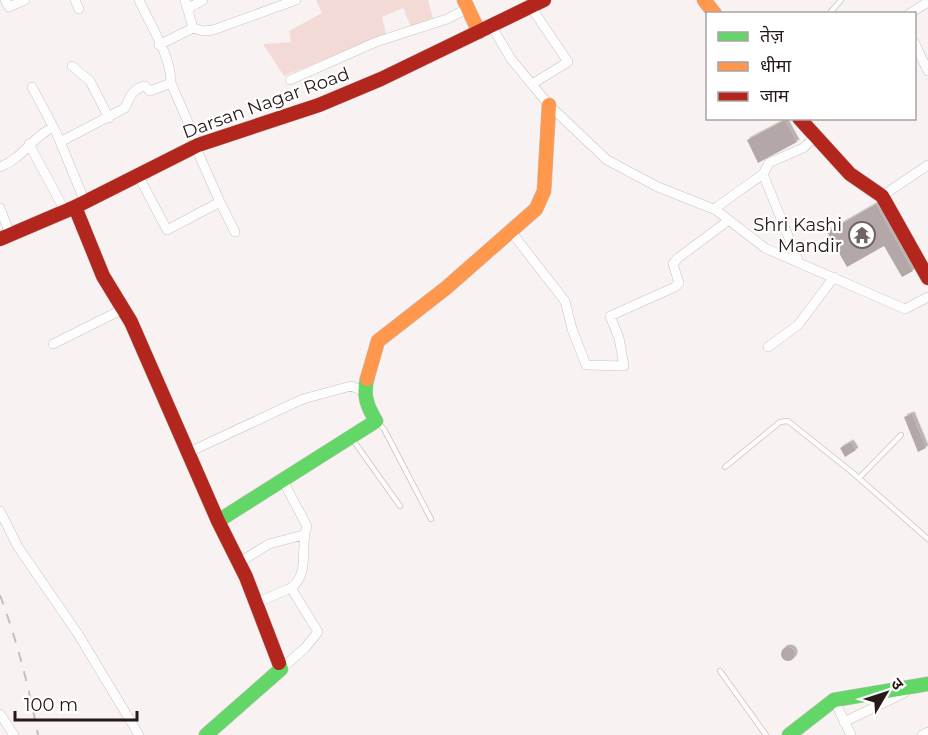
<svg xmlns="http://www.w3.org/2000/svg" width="928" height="735" font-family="Montserrat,'Noto Sans Devanagari',sans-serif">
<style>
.green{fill:#f4dad6}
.building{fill:#b3a8a7;filter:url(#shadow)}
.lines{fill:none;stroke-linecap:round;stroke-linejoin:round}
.lane-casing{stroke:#cbc2c0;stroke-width:6}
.street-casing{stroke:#cbc2c0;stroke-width:10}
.fast-casing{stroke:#cbc2c0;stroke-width:15}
.slow-casing{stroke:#cbc2c0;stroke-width:15}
.jam-casing{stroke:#cbc2c0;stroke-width:15}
.lane{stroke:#fefdfd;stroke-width:4.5}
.street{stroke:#fefdfd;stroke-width:9}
.fast{stroke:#63d668;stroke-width:14}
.slow{stroke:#ff974d;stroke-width:14}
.jam{stroke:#b3261e;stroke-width:14}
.rail{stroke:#c2c0c0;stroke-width:2;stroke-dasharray:10 10;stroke-linecap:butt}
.labels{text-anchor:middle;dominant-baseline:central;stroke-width:4.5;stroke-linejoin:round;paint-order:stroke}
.street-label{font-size:18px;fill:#271917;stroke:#fff}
.poi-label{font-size:18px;fill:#271917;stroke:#fff;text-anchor:end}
</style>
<defs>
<filter id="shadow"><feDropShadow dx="2.5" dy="-2.5" stdDeviation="0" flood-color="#0004"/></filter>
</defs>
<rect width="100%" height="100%" fill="#f8f3f2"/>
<path class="green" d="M 316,0 L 428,0 L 433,18 L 411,27 L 403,8 L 382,17 L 386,34 L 284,76 L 263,44 L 291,42 L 289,31 L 322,13 Z"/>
<path class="building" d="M 785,120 L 797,142 L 758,163 L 747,140 Z
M 876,204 L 913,271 L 902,277 L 884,246 L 847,267 L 827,232 Z
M 912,414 L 926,448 L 918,452 L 904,417 Z
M 851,442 L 856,450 L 845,457 L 840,448 Z
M781 654a7 7 0 1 1 14 0a7 7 0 1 1-14 0Z"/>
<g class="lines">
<defs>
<path id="lane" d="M 829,14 L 841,0
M 378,423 L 384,429 L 431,519
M 353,440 L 400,506
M 725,467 L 780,422 L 788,421 L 853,473 L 928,539
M 859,478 L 901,435
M 720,671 L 766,735"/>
<path id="street" d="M 5,0 L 9,7 L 25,0
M 75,0 L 79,9
M 139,0 C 150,25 171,55 171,83
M 531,7 L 568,62 L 532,84
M 189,8 L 203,0
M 909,14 L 928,2
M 492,27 L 511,59 L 549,105 L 607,160 L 658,187 L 716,210 L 765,248 L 905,309 L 928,297
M 193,28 L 203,31 L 213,30 L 296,0
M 914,42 L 928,71
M 159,45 L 193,28 L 185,0
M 72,66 L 90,81 L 109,118
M 290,80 L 376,42 L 447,19 L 468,8
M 32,87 L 56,132 L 85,202
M 60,142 L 125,108 C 129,98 133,88 145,86 L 150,91 L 171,83 L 198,145
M 29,144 L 65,211
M 0,167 C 23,158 31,138 53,127
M 763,174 L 799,263
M 138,175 L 167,230 L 220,202 L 195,146
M 882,196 L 928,165
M 220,202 L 235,232
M 0,208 L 10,234
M 714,209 L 763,174 L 769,163 L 803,148 L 814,138
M 512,233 L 565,301 L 572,329 L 586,365 L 624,366 L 619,338 L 610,316 L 675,287 L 679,283 L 673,264 L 678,258 L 729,220
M 53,344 L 123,309
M 768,347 L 798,325 L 834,277
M 187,453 L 303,399 L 351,386 L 364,391
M 283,481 L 307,526 C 299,547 311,573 291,588
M 0,511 L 18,547 L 78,634 L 139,735
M 238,563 L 269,544 L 303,535
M 256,603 L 291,588 L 318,632 L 305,648 L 281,669
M 834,700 L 851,735
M 0,714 L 14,735
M 844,722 L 904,693
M 922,735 L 928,732"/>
<path id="fast" d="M 218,521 L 376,421 C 367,406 363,396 367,379
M 206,735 L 281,669 L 279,663
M 789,735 L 834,700 L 928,684"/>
<path id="slow" d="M 464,0 L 479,32
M 704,0 L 715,14
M 367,379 L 378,341 L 446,288 L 536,209 L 544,191 L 549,105"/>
<path id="jam" d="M 799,118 L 850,174 L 882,196 L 928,278
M 75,207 L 103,276 L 131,322 L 218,521 L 246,577 L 279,663
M 0,239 L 75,207 L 198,145 L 319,105 L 381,79 L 544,0"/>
</defs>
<use href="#lane" class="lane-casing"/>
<use href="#street" class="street-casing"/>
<use href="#fast" class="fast-casing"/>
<use href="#slow" class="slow-casing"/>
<use href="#jam" class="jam-casing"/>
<use href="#lane" class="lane"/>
<use href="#street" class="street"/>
<use href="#fast" class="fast"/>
<use href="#slow" class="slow"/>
<use href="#jam" class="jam"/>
<path class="rail" d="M 0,595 C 17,641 29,687 38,735"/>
</g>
<defs>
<symbol id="temple-ring" viewBox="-11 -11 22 22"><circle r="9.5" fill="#fff" stroke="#706564" stroke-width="1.5"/><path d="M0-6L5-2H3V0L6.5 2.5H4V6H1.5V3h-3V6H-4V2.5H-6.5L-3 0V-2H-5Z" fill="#706564"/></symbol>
</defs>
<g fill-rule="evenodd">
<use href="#temple-ring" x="847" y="220" width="30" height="30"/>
</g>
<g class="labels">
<g class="street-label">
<text transform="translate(266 103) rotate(-20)">Darsan Nagar Road</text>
</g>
<g class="poi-label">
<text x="842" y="225">Shri Kashi<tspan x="842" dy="21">Mandir</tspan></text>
</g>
</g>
<rect x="706" y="12" width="210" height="108" fill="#ffffff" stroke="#a9a3a2" stroke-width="1.5"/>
<rect x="718" y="32" width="30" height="9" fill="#63d668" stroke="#a9a3a2" stroke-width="1.5"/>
<text x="760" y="42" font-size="18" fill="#271917">तेज़</text>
<rect x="718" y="62" width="30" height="9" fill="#ff974d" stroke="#a9a3a2" stroke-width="1.5"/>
<text x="760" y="72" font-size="18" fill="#271917">धीमा</text>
<rect x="718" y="92" width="30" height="9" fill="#b3261e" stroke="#a9a3a2" stroke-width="1.5"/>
<text x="760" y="102" font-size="18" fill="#271917">जाम</text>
<g transform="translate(886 693) rotate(51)" stroke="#ffffff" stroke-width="4.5" paint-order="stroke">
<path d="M0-4.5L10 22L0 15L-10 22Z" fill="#271917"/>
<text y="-9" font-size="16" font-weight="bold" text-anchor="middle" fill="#271917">उ</text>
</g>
<path d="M15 711v9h122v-9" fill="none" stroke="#271917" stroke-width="3"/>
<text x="24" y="711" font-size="18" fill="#271917" stroke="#ffffff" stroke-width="4.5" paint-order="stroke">100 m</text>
</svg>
